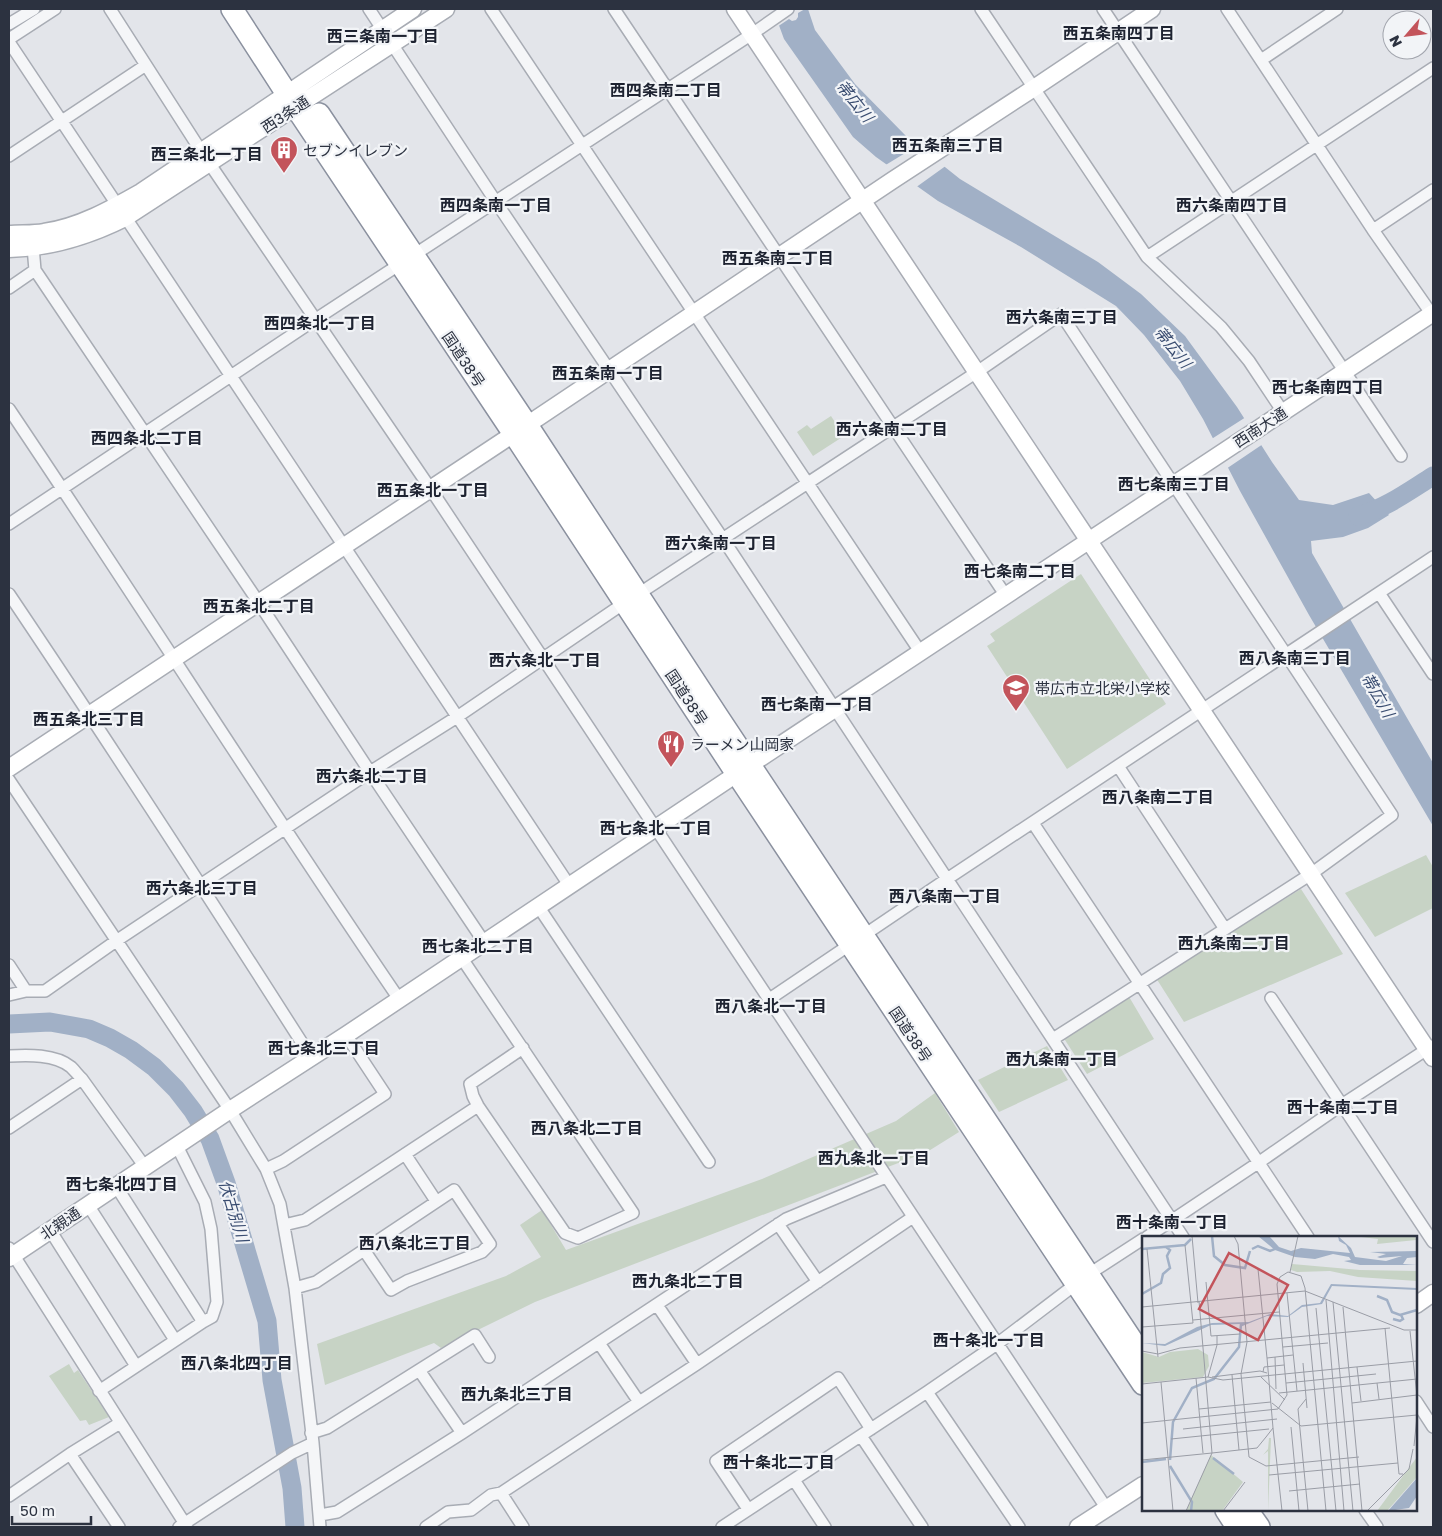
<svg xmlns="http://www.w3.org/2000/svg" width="1442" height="1536" font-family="'Golos Text','Noto Sans JP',sans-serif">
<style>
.green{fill:#c7d3c5}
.water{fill:#a1b0c6}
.pier{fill:#e3e5ea}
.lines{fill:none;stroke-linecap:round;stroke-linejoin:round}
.river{stroke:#a1b0c6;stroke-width:19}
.street-casing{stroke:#a8acb4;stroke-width:14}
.secondary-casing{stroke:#a8acb4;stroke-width:19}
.highway-casing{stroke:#8b919f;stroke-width:24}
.street{stroke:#f5f6f8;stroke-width:11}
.secondary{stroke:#fff;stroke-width:16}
.highway{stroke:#fff;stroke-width:21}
.labels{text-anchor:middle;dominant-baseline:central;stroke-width:4.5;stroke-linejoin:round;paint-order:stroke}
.street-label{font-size:15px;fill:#2c3240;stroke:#f2f4f7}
.poi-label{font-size:15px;fill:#2c3240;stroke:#f2f4f7;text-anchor:start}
.neighbourhood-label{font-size:16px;font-weight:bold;fill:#1e2331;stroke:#f2f4f7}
.water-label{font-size:16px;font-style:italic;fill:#3a4d71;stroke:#f2f4f7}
.inset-river{fill:none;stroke:#a1b0c6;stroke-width:2.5}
.inset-road{fill:none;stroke:#9a9da6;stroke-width:1}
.view{fill:#c3545b;fill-opacity:0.15;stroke:#c3545b;stroke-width:2.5}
.inset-edge{fill:none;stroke:#2c3240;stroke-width:2.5}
</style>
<rect width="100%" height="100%" fill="#e3e5ea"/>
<path class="green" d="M 831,416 L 844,436 L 813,456 L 797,432 L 807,425 L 811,429 Z
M 1081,574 L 1166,704 L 1067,769 L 987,646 L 995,641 L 990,634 Z
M 1426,855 L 1433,867 L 1433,908 L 1375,937 L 1345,893 Z
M 1301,889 L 1343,954 L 1184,1022 L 1156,978 Z
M 1128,995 L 1154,1039 L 1087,1074 L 1063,1037 Z
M 1047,1046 L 1068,1080 L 999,1112 L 978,1080 Z
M 935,1093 L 959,1132 L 927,1152 L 535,1302 L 441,1348 L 434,1343 L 325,1385 L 317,1344 L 506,1276 L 541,1257 L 520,1225 L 542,1210 L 566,1250 L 762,1179 L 896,1121 Z
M 69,1364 L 74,1373 L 78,1370 L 109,1417 L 89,1425 L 86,1420 L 80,1421 L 49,1376 Z"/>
<path class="water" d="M 773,9 L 808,9 L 815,30 L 855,84 L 906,136 L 960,179 L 1098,262 L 1141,294 L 1185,336 L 1237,407 L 1272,462 L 1299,500 L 1333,505 L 1369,493 L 1389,515 L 1368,528 L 1343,537 L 1311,541 L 1312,553 L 1433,763 L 1433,826 L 1309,615 L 1240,491 L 1203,419 L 1180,381 L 1144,335 L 1116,306 L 1021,247 L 938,201 L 876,157 L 853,137 L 784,39 Z"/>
<path class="pier" d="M 770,9 L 805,9 L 798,13 L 798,17 L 796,20 L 792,21 L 789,19 L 777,27 Z
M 920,144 L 947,165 L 915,188 L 884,166 Z
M 1246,417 L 1263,444 L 1226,469 L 1210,440 Z"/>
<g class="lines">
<path class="river" d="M 1358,516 C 1386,508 1409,491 1433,476
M 9,1024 L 50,1022 L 89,1029 L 110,1038 L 131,1050 L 154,1067 L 176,1089 L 193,1111 L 210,1139 L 226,1183 L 267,1321 L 272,1380 L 292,1488 L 295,1527"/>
<defs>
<path id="street" d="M 110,9 L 201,151 L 430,488 L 1107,1509
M 369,9 L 496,202 L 723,539 L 1183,1237
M 491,9 L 921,653
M 614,9 L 1006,596
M 981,9 L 1147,257 L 1221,327 L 1249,361 L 1283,412
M 1103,9 L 1401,456
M 1227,9 L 1373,230 L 1433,316
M 9,24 L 34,9
M 9,39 L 55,9
M 9,42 L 569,885
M 1261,60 L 1337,9
M 9,156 L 146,65
M 1373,230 L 1433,190
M 33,247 L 35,270 L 259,603 L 370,772 L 484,942
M 1147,257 L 1433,68
M 9,288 L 35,270
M 9,409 C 141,605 266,804 399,999
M 9,524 L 316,319 L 752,34 L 788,9
M 1379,593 L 1433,674
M 9,594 C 112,747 212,902 311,1057
M 1118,766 L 1225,929
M 9,780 L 230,1110 L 266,1169 L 280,1204 L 295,1288 L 313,1443 L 320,1527
M 1033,823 L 1308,1237
M 538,906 L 709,1162
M 461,957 L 633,1213 L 578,1238 L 565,1233 L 478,1106 L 473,1096 L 470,1084 L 523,1048
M 9,965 L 26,991
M 9,995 L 26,991 L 45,991 L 116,941 L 370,772 L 457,717 L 614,610 L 977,372 L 1061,314 C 1172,480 1281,649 1392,815 L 1311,874 L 1053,1039
M 1271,998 L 1433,1242
M 768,1000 L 947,879 L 1433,557
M 9,1056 C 28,1055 55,1054 71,1067 C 75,1071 78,1075 82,1079 L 145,1167
M 9,1128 L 82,1079
M 177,1146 L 205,1202 L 211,1229 L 217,1302 L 212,1317 L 203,1322
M 405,1154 L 436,1201
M 266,1169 L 283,1161 L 385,1094 L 346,1035
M 88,1205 L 175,1340
M 778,1224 L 818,1282
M 284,1225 L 305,1220 L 478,1106
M 50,1230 L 136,1366
M 1147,1237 L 1258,1163 L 1343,1104 L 1432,1046
M 9,1248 L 187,1527
M 295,1288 L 316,1282 L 454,1190 L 490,1244 L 482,1252 L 407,1281 L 391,1290 L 364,1250
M 657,1305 L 697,1364
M 599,1343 L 639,1402
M 419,1370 L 462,1433
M 99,1391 L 203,1322 L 116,1186
M 927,1392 L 1019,1527
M 1416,1401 L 1433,1427
M 311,1433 L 327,1428 L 475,1335 L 489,1357
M 861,1436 L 922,1527
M 70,1454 L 119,1527
M 794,1480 L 825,1527
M 501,1493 L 523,1527
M 9,1496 L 70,1454 L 120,1423
M 748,1509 L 716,1461 L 838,1378 L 871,1429
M 1365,1510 L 1377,1527
M 320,1515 L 337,1512 L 462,1433 L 786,1219 L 886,1177
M 179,1527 L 292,1453 L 313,1443
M 426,1527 L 448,1512 L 471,1510 L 491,1495 L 501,1493 L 697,1364 L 913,1217
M 722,1527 L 927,1392 L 997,1344 L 1089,1274 L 1143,1239"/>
<path id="secondary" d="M 735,9 L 1433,1058
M 9,234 C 20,233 33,234 44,232 C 79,227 111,209 141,192 L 413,9
M 9,249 C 49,248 89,236 125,218 L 446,9
M 9,768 L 527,425 L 893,180 L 1034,88 L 1152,9
M 9,1258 L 230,1110 L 346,1035 L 762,757 L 1433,313
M 1416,1305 L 1433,1293
M 1078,1527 L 1143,1485"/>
<path id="highway" d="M 232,9 L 287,94 L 514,434 L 737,774 L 1143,1384
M 319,114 L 527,425 L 718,717 L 1143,1357
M 1226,1510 L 1237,1527
M 1247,1510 L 1259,1527"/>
</defs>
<use href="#street" class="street-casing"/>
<use href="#secondary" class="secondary-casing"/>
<use href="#highway" class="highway-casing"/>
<use href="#street" class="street"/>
<use href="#secondary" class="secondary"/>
<use href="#highway" class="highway"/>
</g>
<defs>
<symbol id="building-pin" viewBox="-11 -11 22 30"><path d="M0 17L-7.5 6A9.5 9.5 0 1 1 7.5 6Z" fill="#c3545b" stroke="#f2f4f7"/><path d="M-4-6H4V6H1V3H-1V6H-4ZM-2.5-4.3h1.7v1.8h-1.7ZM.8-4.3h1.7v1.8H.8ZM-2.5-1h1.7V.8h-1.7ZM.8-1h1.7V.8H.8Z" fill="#fff"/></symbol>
<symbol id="school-pin" viewBox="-11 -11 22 30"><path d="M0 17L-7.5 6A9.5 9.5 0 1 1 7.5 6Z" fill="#c3545b" stroke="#f2f4f7"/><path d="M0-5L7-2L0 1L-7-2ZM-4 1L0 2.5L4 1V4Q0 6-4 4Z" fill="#fff"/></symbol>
<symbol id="restaurant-pin" viewBox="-11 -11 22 30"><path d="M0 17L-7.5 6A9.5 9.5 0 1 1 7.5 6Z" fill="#c3545b" stroke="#f2f4f7"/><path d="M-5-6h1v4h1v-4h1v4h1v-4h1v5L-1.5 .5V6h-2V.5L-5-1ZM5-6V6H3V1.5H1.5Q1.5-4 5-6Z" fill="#fff"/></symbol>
</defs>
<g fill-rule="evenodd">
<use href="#building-pin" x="268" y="134" width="32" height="43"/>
<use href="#school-pin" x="1000" y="672" width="32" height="43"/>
<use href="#restaurant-pin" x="655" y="728" width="32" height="43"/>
</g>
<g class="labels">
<g class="street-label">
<text transform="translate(285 114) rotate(-33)">西3条通</text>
<text transform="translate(464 359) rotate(56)">国道38号</text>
<text transform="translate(1260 427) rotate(-33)">西南大通</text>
<text transform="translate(687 697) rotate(57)">国道38号</text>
<text transform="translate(911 1034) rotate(56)">国道38号</text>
<text transform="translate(60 1223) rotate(-34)">北親通</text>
</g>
<g class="poi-label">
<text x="303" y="150">セブンイレブン</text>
<text x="1035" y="688">帯広市立北栄小学校</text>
<text x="690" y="744">ラーメン山岡家</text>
</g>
<g class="neighbourhood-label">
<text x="1119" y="33">西五条南四丁目</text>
<text x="383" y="36">西三条南一丁目</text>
<text x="666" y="90">西四条南二丁目</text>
<text x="948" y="145">西五条南三丁目</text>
<text x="207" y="154">西三条北一丁目</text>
<text x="496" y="205">西四条南一丁目</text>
<text x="1232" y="205">西六条南四丁目</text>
<text x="778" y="258">西五条南二丁目</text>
<text x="1062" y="317">西六条南三丁目</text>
<text x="320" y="323">西四条北一丁目</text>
<text x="608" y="373">西五条南一丁目</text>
<text x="1328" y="387">西七条南四丁目</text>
<text x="892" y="429">西六条南二丁目</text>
<text x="147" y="438">西四条北二丁目</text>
<text x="1174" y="484">西七条南三丁目</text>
<text x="433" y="490">西五条北一丁目</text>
<text x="721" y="543">西六条南一丁目</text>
<text x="1020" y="571">西七条南二丁目</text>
<text x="259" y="606">西五条北二丁目</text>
<text x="1295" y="658">西八条南三丁目</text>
<text x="545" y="660">西六条北一丁目</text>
<text x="817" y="704">西七条南一丁目</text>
<text x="89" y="719">西五条北三丁目</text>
<text x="372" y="776">西六条北二丁目</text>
<text x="1158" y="797">西八条南二丁目</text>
<text x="656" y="828">西七条北一丁目</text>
<text x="202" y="888">西六条北三丁目</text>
<text x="945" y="896">西八条南一丁目</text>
<text x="1234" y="943">西九条南二丁目</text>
<text x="478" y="946">西七条北二丁目</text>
<text x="771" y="1006">西八条北一丁目</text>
<text x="324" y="1048">西七条北三丁目</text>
<text x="1062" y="1059">西九条南一丁目</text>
<text x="1343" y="1107">西十条南二丁目</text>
<text x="587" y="1128">西八条北二丁目</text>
<text x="874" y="1158">西九条北一丁目</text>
<text x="122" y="1184">西七条北四丁目</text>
<text x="1172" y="1222">西十条南一丁目</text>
<text x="415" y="1243">西八条北三丁目</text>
<text x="688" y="1281">西九条北二丁目</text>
<text x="989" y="1340">西十条北一丁目</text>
<text x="237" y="1363">西八条北四丁目</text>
<text x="517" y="1394">西九条北三丁目</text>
<text x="779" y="1462">西十条北二丁目</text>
</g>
<g class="water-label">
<text transform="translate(855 101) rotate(51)">帯広川</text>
<text transform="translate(1173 347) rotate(51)">帯広川</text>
<text transform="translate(1378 695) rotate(60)">帯広川</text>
<text transform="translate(234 1211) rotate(73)">伏古別川</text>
</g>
</g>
<g transform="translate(1142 1236)">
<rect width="275" height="275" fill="#e3e5ea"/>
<path d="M 211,0 L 273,0 L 274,4 L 235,8 L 236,3 ZM 150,28 L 218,34 L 275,35 L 275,45 L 216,41 L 188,35 L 155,36 L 149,34 ZM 56,113 L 66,119 L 67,130 L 61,141 L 0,147 L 0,116 L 17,121 L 28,116 ZM 127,202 L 129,202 L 126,275 L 126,215 L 121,219 L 126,213 ZM 69,219 L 101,246 L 80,275 L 44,275 ZM 275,221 L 275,241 L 245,275 L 235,275 Z" fill="#c7d3c5"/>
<path d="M 116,0 L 127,0 L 137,11 L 149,15 L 159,12 L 208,17 L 204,9 L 197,5 L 196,0 L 209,12 L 213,21 L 244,25 L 260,20 L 238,22 L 235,21 L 244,18 L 228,16 L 275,15 L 275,21 L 265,22 L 261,28 L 275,29 L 218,29 L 202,25 L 209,24 L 207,21 L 191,18 L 173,23 L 153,21 L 133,14 ZM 189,48 L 275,52 L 275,54 L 190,50 L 180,68 L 160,71 L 146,81 L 125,80 L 98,91 L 98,88 L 69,89 L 23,110 L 0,107 L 23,108 L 55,91 L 70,87 L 107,86 L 128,78 L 146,80 L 160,69 L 178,67 ZM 275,242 L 275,260 L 267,272 L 246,275 Z" fill="#a1b0c6"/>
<path class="inset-river" d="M 70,0 L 72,20 L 83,29 L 103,32 L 108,15M 0,13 L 43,9 L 49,3M 110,13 L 116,10 L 128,15 L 135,12M 0,58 L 19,47 L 21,38 L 28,32 L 25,20 L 28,14 L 24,11M 235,60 L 245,64 L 250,76 L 258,79 L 275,74M 251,83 L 258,85 L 261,83 L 259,79M 71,222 L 92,238M 28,224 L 31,186 L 50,152 L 72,143 L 97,111 L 99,88M 0,226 L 24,223M 28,230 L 50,266 L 49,275"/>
<path class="inset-road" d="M 50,0 L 56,67M 92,0 L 96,8 L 105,106 L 99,138 L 107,221 L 124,230 L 217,221M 5,13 L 16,121M 116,33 L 125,122M 146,36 L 159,40 L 163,52 L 184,275M 148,36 L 156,0M 64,46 L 69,100 L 98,98M 145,57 L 155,155M 184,64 L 202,275M 191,66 L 211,275M 0,71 L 163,55 L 262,94 L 275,94M 201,71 L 220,275M 174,72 L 194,275M 51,84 L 137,76M 0,91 L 51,87 L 43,9M 243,92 L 257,238 L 261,238M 268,95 L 275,160M 141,111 L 186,107M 0,115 L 16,118 L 38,112 L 248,92M 133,121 L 134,153M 161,127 L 165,172M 215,131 L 219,165M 121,136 L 122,131 L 142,129M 90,139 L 97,214M 66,141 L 75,109 L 75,100M 70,141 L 118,135 L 125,137M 119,141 L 143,164M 54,142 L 61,217M 19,146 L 31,275M 144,147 L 234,138M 235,147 L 237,163M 0,148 L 66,141 L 81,144 L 275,125M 137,157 L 275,143M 164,163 L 156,173 L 166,275M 130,167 L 159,190 L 275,179M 210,167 L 275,159M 57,173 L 129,166M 0,187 L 136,173 L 145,159 L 135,48 L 138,41 L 146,36M 149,191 L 157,275M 131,192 L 140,275M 41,193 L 135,183M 29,203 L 127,193M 272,210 L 275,180M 70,217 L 115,212 L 124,201 L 131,192 L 125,122 L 151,119M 0,224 L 70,217M 127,239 L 256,227M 147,255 L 218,248M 44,275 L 70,217 L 57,65M 81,275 L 103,246M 225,275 L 267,233 L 271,213"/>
<path class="view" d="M 87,17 L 146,49 L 116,104 L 57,73 Z"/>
<rect width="275" height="275" class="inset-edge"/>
</g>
<rect width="1442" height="1536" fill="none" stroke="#2c3240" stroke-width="20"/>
<g transform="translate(1407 35) rotate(242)"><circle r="24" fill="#f2f4f7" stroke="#a3a6ae"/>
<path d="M0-4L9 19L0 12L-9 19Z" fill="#c3545b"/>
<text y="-8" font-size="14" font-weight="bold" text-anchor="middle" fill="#2c3240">N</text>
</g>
<path d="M12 1516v8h79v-8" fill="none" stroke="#2c3240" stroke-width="2.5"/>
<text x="20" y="1516" font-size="15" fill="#2c3240" stroke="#f2f4f7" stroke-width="4" paint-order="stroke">50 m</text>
</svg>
